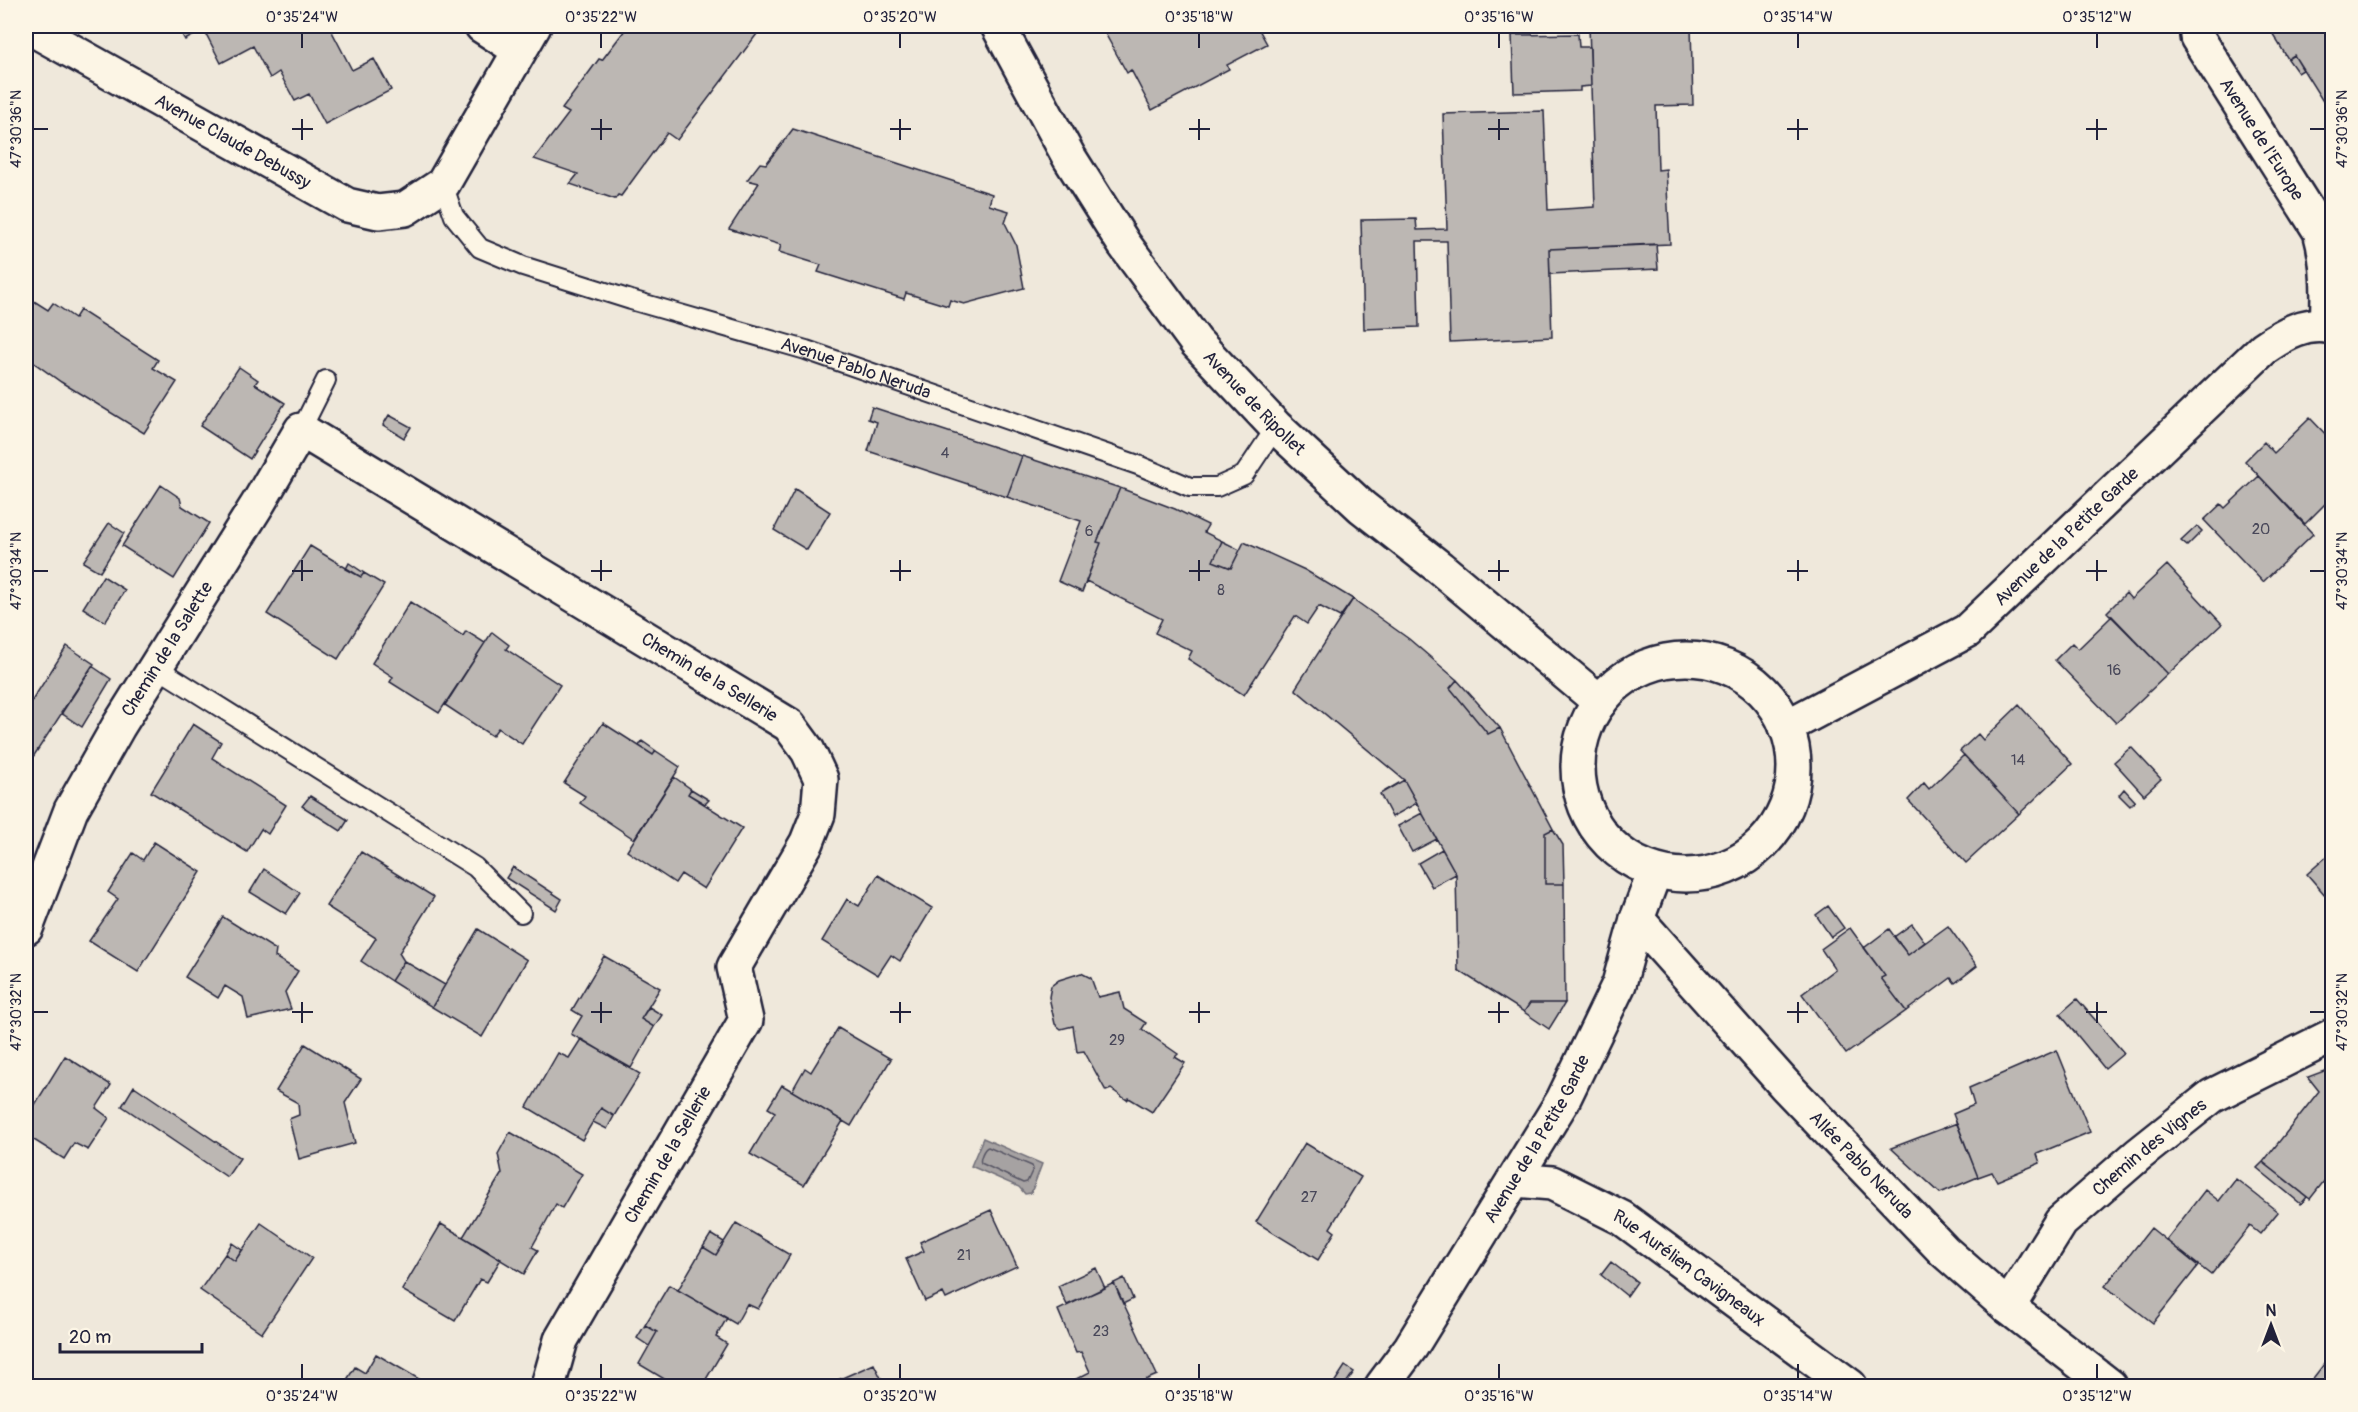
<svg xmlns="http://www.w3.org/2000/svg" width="2358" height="1412" font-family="Pangolin,sans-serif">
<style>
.water{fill:#a6a2a2;stroke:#716f79;stroke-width:1.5}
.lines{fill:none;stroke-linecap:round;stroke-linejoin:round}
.shore{stroke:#575564;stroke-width:1.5}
.building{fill:#bcb7b3;stroke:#22223b;stroke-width:1.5}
.lane-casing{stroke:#22223b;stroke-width:22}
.street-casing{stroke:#22223b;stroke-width:38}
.secondary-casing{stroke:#22223b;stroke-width:38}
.lane{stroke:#fcf5e5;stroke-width:18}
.street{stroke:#fcf5e5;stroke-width:33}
.secondary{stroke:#fcf5e5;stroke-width:33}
.ticks{fill:none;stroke:#22223b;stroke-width:2}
.labels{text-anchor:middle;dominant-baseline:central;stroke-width:6;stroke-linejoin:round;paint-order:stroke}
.number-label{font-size:15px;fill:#484759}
.street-label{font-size:18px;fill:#22223b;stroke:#fcf5e5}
.neatline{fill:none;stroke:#22223b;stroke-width:2}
.ticks-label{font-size:15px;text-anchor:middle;fill:#22223b}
</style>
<rect width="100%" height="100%" fill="#efe8db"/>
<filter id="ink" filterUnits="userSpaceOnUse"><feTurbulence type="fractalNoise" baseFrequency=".0167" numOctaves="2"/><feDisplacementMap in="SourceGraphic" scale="12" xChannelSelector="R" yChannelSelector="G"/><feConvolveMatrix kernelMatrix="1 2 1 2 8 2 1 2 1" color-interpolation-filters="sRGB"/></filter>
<g filter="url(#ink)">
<path class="water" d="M 983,1138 L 1042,1164 L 1031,1193 L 1025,1194 L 1019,1187 L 971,1166 Z"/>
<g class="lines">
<path class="shore" d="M 988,1147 L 1032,1166 L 1033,1169 L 1027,1182 L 1023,1183 L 981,1163 C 979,1159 984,1148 988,1147 Z"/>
</g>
<path class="building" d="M 177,26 L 202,26 L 204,30 L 185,40 Z
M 202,26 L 329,26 L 352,70 L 374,59 L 391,90 L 325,124 L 309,94 L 295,101 L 279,72 L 270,78 L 253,46 L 221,63 Z
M 628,26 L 763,26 L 677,140 L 667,133 L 621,196 L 618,195 L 615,199 L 570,184 L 578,174 L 534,159 L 569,113 L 562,109 L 599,59 L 602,60 Z
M 1101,26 L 1257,26 L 1267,44 L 1227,65 L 1229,69 L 1152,110 L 1131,70 L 1127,73 Z
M 1589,26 L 1691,26 L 1693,105 L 1656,106 L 1658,170 L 1666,169 L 1670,244 L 1549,249 L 1552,337 L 1450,342 L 1447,241 L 1417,241 L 1419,327 L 1364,329 L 1361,220 L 1416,219 L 1417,230 L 1447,229 L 1443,114 L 1544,111 L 1548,210 L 1595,207 Z
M 2268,26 L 2332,26 L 2332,98 L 2324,103 L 2294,55 L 2288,59 Z
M 1578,34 L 1579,47 L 1590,47 L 1591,86 L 1580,87 L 1580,91 L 1514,93 L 1512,35 Z
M 2294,55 L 2303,70 L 2298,73 L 2288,59 Z
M 793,129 L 992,194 L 989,205 L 1009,211 L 1005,223 L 1016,245 L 1024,288 L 964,304 L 950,300 L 948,306 L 906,293 L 904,299 L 818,272 L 821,265 L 779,252 L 781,245 L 729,229 L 759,183 L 747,180 L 760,163 L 766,164 Z
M 1656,244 L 1658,269 L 1550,274 L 1549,249 Z
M 26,296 L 48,310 L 53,303 L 75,318 L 80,310 L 158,360 L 153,368 L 177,382 L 144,433 L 61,382 L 26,357 Z
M 239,367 L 258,380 L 255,384 L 285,403 L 250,459 L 200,426 Z
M 872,407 L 1022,456 L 1007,497 L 868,451 L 877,422 L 868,419 Z
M 389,415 L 411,427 L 404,438 L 383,425 Z
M 2310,418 L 2332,441 L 2332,497 L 2305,524 L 2245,461 L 2264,442 L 2274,453 Z
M 1022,456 L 1120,488 L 1097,542 L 1101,543 L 1082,592 L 1058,581 L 1081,521 L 1007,497 Z
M 2259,476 L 2313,534 L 2263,582 L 2204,520 L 2221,504 L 2225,508 Z
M 161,485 L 180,498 L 182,506 L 209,523 L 174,579 L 122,546 Z
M 1120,488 L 1175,509 L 1208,525 L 1204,532 L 1222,541 L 1213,561 L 1231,568 L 1244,542 L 1305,570 L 1353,599 L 1340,617 L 1319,606 L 1307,624 L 1295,616 L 1244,695 L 1188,659 L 1192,651 L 1155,633 L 1162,619 L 1086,581 L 1101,543 L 1097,542 Z
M 795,489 L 830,512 L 807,550 L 774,530 Z
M 109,523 L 124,533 L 100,572 L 83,562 Z
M 2197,526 L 2202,531 L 2187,546 L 2181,541 Z
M 1222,541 L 1240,550 L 1231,568 L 1213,561 Z
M 310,546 L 361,577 L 364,573 L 384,585 L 338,659 L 267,614 Z
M 349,563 L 364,573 L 361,577 L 346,569 Z
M 2167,565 L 2222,624 L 2168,674 L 2107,612 L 2126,593 L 2131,599 Z
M 103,576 L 125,590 L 105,622 L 83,608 Z
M 1353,599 L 1409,639 L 1457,680 L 1450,688 L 1488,734 L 1500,728 L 1553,829 L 1545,833 L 1545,884 L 1564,884 L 1565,1003 L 1530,1003 L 1524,1012 L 1458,970 L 1456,874 L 1404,780 L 1295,689 Z
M 410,602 L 463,636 L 466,631 L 485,643 L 439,713 L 390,682 L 393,677 L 372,663 Z
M 2112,616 L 2168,674 L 2116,723 L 2055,660 L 2072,643 L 2078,649 Z
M 492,632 L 509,645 L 506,649 L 560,685 L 522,744 L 498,728 L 492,736 L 445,705 Z
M 67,646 L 94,664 L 33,757 L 26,752 L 26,710 Z
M 92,666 L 111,679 L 82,727 L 61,713 Z
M 1457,680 L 1477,702 L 1500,728 L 1488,734 L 1450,688 Z
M 2019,705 L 2072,764 L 2019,814 L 1960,751 L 1978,734 L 1983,740 Z
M 603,723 L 653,755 L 656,751 L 680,767 L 634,839 L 580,803 L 585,796 L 564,783 Z
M 193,724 L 221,742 L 212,758 L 286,805 L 268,834 L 261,829 L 247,852 L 151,792 Z
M 642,741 L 656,751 L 653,755 L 639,746 Z
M 2131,747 L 2161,779 L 2144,795 L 2114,762 Z
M 1964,755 L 2019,814 L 1966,863 L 1908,800 L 1924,783 L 1929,789 Z
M 674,777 L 691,789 L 688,794 L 742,828 L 704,889 L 681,874 L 675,883 L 627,851 Z
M 1404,780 L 1417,803 L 1392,817 L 1380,794 Z
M 691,789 L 709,800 L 705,804 L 688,794 Z
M 2124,789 L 2135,801 L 2130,806 L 2119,795 Z
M 310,796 L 348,820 L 341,831 L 302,806 Z
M 1422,813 L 1437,839 L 1412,852 L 1398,826 Z
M 1553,829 L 1563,845 L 1564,884 L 1545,884 L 1545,833 Z
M 154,842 L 201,872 L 138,972 L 89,941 L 118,899 L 108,892 L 133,853 L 143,860 Z
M 1442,849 L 1456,874 L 1432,887 L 1418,863 Z
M 361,852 L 434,897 L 399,953 L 404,961 L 391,981 L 361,961 L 376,938 L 326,906 Z
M 2332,852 L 2332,903 L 2307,874 Z
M 513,867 L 562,899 L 556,910 L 506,878 Z
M 264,869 L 300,893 L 286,914 L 250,892 Z
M 878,875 L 932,908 L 900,961 L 891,955 L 878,975 L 822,941 L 847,899 L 859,906 Z
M 1828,906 L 1844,928 L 1831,937 L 1816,915 Z
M 223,917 L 276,950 L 275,957 L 298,971 L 285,992 L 291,1009 L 248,1019 L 243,997 L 225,986 L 218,998 L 185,977 Z
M 1912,924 L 1925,942 L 1908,955 L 1894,937 Z
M 1948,926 L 1977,966 L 1955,983 L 1951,978 L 1906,1011 L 1881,978 L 1885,976 L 1864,948 L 1889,929 L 1908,955 Z
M 1850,928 L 1885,976 L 1881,978 L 1906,1011 L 1846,1054 L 1802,994 L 1835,969 L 1821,949 Z
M 478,929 L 527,960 L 482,1037 L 432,1007 Z
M 604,956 L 660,988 L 641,1019 L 654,1027 L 631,1068 L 571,1034 L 582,1016 L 572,1010 Z
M 404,961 L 445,985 L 432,1007 L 391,981 Z
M 1081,973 L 1091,978 L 1098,997 L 1120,992 L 1124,1009 L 1146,1023 L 1142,1029 L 1178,1054 L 1175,1057 L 1185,1063 L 1152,1112 L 1129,1098 L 1127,1100 L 1111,1089 L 1106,1091 L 1084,1051 L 1077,1052 L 1073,1026 L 1061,1029 L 1055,1024 L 1049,997 L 1051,986 L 1059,980 Z
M 2077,999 L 2124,1053 L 2105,1069 L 2060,1014 Z
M 1530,1003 L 1565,1003 L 1549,1029 L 1524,1012 Z
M 649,1007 L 662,1015 L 654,1027 L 641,1019 Z
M 838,1028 L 891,1059 L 851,1126 L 792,1091 L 805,1068 L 811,1072 Z
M 581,1039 L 640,1074 L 614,1116 L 601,1108 L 582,1140 L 527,1107 L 558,1053 L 569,1058 Z
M 305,1044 L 361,1079 L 345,1103 L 355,1143 L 299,1159 L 289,1119 L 299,1115 L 298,1103 L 276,1091 Z
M 2057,1050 L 2090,1132 L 2037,1154 L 2040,1163 L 1997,1181 L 1992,1172 L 1978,1177 L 1953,1114 L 1974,1105 L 1969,1088 Z
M 65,1056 L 111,1085 L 96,1108 L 109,1118 L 88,1150 L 74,1143 L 64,1159 L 26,1135 L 26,1119 Z
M 2332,1068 L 2332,1171 L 2310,1199 L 2263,1162 L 2319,1091 L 2308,1077 Z
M 782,1085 L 843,1121 L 804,1185 L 750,1154 L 775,1112 L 768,1108 Z
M 134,1086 L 240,1158 L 227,1177 L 122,1106 Z
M 601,1108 L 614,1116 L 607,1129 L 593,1122 Z
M 1957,1123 L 1978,1177 L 1940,1193 L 1891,1148 Z
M 510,1132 L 582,1174 L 562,1208 L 556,1204 L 532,1247 L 538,1250 L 524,1274 L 463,1237 L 502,1173 L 498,1154 Z
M 1305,1143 L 1361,1177 L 1330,1228 L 1335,1232 L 1318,1260 L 1256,1222 Z
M 2263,1162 L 2307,1197 L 2301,1204 L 2257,1168 Z
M 2236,1179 L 2278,1212 L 2260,1234 L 2250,1226 L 2211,1275 L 2166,1240 L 2205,1190 L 2219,1201 Z
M 991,1210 L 1017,1266 L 946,1299 L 943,1293 L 925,1301 L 906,1259 L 924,1251 L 920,1242 Z
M 261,1223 L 312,1258 L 262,1333 L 200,1290 L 225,1254 L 235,1261 Z
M 736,1223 L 790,1255 L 758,1309 L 747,1304 L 736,1324 L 678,1290 L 703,1247 L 716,1255 Z
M 441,1224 L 501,1259 L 487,1282 L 480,1279 L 455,1321 L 402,1290 Z
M 2151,1228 L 2198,1266 L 2153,1323 L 2105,1286 Z
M 711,1234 L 724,1242 L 716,1255 L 703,1247 Z
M 232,1243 L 242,1250 L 235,1261 L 225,1254 Z
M 1611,1262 L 1637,1282 L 1627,1296 L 1601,1275 Z
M 1096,1268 L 1105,1288 L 1067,1305 L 1058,1286 Z
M 1124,1278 L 1133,1299 L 1123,1304 L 1114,1283 Z
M 1114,1283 L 1157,1375 L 1131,1386 L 1080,1386 L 1076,1379 L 1090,1372 L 1081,1352 L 1076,1353 L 1058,1310 Z
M 669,1285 L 727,1318 L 716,1337 L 727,1344 L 702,1386 L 676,1386 L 639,1364 L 657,1332 L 645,1325 Z
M 645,1325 L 657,1332 L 649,1346 L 637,1338 Z
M 376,1354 L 431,1386 L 343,1386 L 355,1367 L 365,1373 Z
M 874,1364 L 885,1386 L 824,1386 Z
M 2324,1364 L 2332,1370 L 2332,1386 L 2307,1386 Z
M 1345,1366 L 1354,1372 L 1344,1386 L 1332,1386 Z"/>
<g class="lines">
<defs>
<g id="lane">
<path id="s1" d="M 443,184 L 454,216 L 480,248 L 523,266 L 631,300 L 806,350 L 1138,465 L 1190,487 L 1217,487 L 1244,475 L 1276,427"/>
<path d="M 301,430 L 326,380"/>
<path d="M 156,667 L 475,867 L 521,913"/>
</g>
<g id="street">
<path id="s2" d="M 27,26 L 347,205 L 378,212 L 405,209 L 443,184 L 534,26"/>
<path d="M 482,26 L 519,50"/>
<path id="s3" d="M 2197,26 L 2197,37 L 2320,231 C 2329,262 2329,294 2327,326"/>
<path id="s4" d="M 1786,727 L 1967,631 L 2264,348 C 2284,334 2307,321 2332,327"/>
<path id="s5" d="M 1637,919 L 1785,1085 L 1944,1251 L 2008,1307 L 2110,1386"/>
<path id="s6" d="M 26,928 L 71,810 L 118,727 L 259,502 L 301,430 L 789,725 L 808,751 L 821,779 L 818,814 L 807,842 L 734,967 L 746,1020 L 561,1340 L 548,1386"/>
<path id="s7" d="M 1514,1180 L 1552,1183 L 1622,1218 L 1850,1386"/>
<path id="s8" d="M 2008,1307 L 2061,1222 L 2138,1155 L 2212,1096 L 2332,1036"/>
</g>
<g id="secondary">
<path id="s9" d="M 998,26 L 1069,157 L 1124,244 L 1196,342 L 1276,427 L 1362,507 L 1440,568 L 1600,702"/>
<circle cx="1686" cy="767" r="108"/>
<path id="s10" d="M 1382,1386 L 1411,1347 L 1563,1100 L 1619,984 L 1637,919 L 1655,871"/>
</g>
</defs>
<use href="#lane" class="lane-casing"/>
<use href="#street" class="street-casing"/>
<use href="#secondary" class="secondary-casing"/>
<use href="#lane" class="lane"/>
<use href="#street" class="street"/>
<use href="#secondary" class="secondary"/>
</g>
</g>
<path class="ticks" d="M 302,33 L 302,48M 601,33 L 601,48M 900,33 L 900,48M 1199,33 L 1199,48M 1499,33 L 1499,48M 1798,33 L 1798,48M 2097,33 L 2097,48M 302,119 L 302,140M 601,119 L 601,140M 900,119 L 900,140M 1199,119 L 1199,140M 1499,119 L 1499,140M 1798,119 L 1798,140M 2097,119 L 2097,140M 33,129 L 48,129M 292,129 L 313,129M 591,129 L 612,129M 890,129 L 911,129M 1189,129 L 1210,129M 1488,129 L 1509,129M 1787,129 L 1808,129M 2086,129 L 2107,129M 2310,129 L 2325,129M 302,560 L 302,581M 601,560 L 601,581M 900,560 L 900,581M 1199,560 L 1199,581M 1499,560 L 1499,581M 1798,560 L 1798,581M 2097,560 L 2097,581M 33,571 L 48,571M 292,571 L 313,571M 591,571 L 612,571M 890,571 L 911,571M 1189,571 L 1210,571M 1488,571 L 1509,571M 1787,571 L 1808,571M 2086,571 L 2107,571M 2310,571 L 2325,571M 302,1002 L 302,1023M 601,1002 L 601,1023M 900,1002 L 900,1023M 1199,1002 L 1199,1023M 1499,1002 L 1499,1023M 1798,1002 L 1798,1023M 2097,1002 L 2097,1023M 33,1012 L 48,1012M 292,1012 L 313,1012M 591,1012 L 612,1012M 890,1012 L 911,1012M 1189,1012 L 1210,1012M 1488,1012 L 1509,1012M 1787,1012 L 1808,1012M 2086,1012 L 2107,1012M 2310,1012 L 2325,1012M 302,1364 L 302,1379M 601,1364 L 601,1379M 900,1364 L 900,1379M 1199,1364 L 1199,1379M 1499,1364 L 1499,1379M 1798,1364 L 1798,1379M 2097,1364 L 2097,1379"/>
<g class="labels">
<g class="number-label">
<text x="945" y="453">4</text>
<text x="2261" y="529">20</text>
<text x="1089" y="531">6</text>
<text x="1221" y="590">8</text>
<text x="2114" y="670">16</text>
<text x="2018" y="760">14</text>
<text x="1117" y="1040">29</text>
<text x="1309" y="1197">27</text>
<text x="964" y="1255">21</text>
<text x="1101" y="1331">23</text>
</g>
<g class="street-label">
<text stroke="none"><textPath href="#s3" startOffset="132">Avenue de l'Europe</textPath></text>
<text stroke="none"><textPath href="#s2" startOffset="236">Avenue Claude Debussy</textPath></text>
<text stroke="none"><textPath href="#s1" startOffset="470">Avenue Pablo Neruda</textPath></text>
<text stroke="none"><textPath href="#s9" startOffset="458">Avenue de Ripollet</textPath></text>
<text stroke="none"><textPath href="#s4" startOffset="342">Avenue de la Petite Garde</textPath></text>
<text stroke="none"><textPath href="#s6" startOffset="314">Chemin de la Salette</textPath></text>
<text stroke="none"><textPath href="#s6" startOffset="1048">Chemin de la Sellerie</textPath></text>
<text stroke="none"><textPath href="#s10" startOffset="292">Avenue de la Petite Garde</textPath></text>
<text stroke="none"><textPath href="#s8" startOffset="216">Chemin des Vignes</textPath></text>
<text transform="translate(668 1155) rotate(-60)">Chemin de la Sellerie</text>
<text stroke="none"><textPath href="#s5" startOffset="333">Allée Pablo Neruda</textPath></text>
<text stroke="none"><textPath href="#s7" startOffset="200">Rue Aurélien Cavigneaux</textPath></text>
</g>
</g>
<rect width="2358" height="1412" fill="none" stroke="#fcf5e5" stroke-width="66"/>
<g transform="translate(2271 1325)" stroke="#fcf5e5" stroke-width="4.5" paint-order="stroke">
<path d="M0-4.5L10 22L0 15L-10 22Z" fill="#22223b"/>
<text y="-9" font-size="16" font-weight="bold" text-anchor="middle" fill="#22223b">N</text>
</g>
<path d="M60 1343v9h142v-9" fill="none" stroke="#22223b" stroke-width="3"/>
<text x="69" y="1343" font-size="18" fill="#22223b" stroke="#fcf5e5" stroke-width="4.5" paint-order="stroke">20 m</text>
<rect x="33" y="33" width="2292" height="1346" class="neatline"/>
<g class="ticks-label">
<text x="302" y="22">0°35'24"W</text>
<text x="601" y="22">0°35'22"W</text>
<text x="900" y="22">0°35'20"W</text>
<text x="1199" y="22">0°35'18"W</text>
<text x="1499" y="22">0°35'16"W</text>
<text x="1798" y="22">0°35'14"W</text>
<text x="2097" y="22">0°35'12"W</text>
<text transform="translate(16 129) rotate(-90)" y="5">47°30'36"N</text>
<text transform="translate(2342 129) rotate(-90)" y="5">47°30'36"N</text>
<text transform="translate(16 571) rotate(-90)" y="5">47°30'34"N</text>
<text transform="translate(2342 571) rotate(-90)" y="5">47°30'34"N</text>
<text transform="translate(16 1012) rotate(-90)" y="5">47°30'32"N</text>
<text transform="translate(2342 1012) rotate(-90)" y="5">47°30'32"N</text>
<text x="302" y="1401">0°35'24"W</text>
<text x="601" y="1401">0°35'22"W</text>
<text x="900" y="1401">0°35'20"W</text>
<text x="1199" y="1401">0°35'18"W</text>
<text x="1499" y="1401">0°35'16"W</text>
<text x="1798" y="1401">0°35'14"W</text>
<text x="2097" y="1401">0°35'12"W</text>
</g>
</svg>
